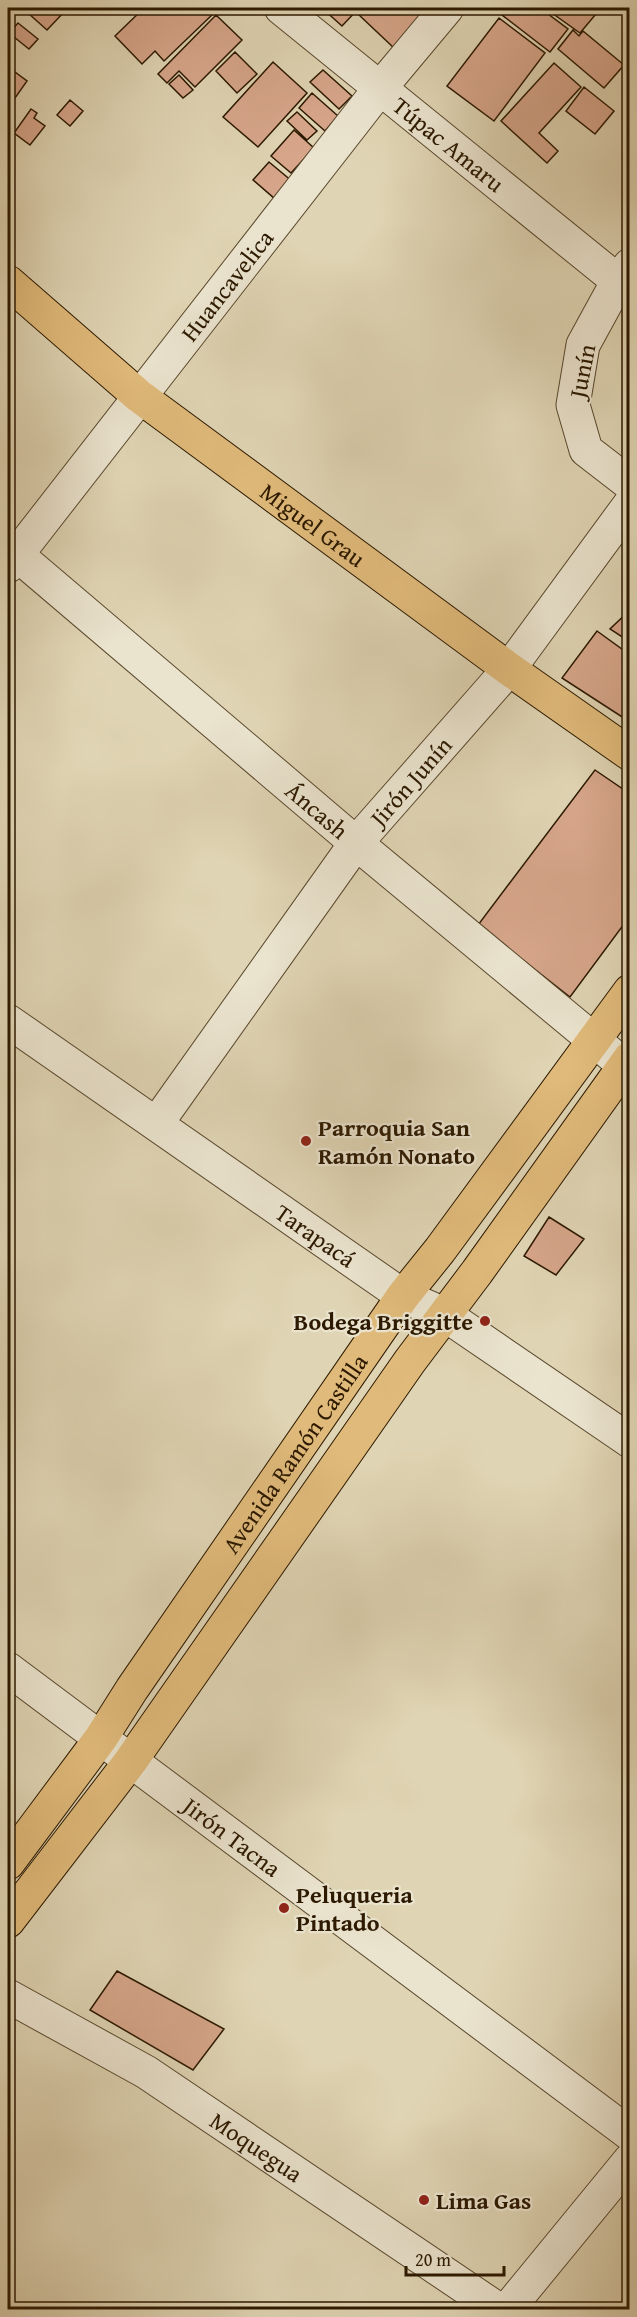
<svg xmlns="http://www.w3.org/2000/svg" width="637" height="2317" font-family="'Gentium Book Plus',serif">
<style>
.building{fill:#d6a58a;stroke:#2c1900;stroke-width:1.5}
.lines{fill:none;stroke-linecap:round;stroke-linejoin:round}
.minor-casing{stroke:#59482d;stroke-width:35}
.major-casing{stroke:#2c1900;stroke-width:35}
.minor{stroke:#eae3ce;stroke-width:33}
.major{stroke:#e0ba7a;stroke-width:33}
.poi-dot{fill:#8f2418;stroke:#eae3ce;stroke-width:2}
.labels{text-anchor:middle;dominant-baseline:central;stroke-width:4.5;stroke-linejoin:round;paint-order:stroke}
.street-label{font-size:24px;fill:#2c1900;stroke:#eae3ce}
.poi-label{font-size:24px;font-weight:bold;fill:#2c1900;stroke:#eae3ce;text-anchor:start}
</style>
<rect width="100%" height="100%" fill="#dfd4b3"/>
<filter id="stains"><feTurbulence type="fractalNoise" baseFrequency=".00333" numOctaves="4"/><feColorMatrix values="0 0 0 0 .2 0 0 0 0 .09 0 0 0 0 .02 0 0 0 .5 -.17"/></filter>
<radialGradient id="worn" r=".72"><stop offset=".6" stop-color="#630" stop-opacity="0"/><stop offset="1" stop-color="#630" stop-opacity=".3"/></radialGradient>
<path class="building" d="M 33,8 L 59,8 L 64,12 L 47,30 L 28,13 Z
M 144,8 L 209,8 L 214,13 L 164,61 L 155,51 L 142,64 L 115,36 Z
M 322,8 L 359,8 L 342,26 Z
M 364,8 L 435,8 L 395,49 L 358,14 Z
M 507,8 L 540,8 L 568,29 L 550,52 L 502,15 Z
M 545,8 L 601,8 L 580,33 Z
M 216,15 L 242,40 L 195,87 L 179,71 L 167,83 L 158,74 Z
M 499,18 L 545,53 L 494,121 L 447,86 Z
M 18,23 L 38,39 L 29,49 L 9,33 Z
M 573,30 L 579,36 L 583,31 L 624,65 L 604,88 L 558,49 Z
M 235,52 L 257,74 L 237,93 L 216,71 Z
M 273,62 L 307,93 L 258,147 L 223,117 Z
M 554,63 L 581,87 L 539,133 L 558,151 L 547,163 L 501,121 Z
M 11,69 L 27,81 L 8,108 L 8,73 Z
M 323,70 L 352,96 L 339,109 L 310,82 Z
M 179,75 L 193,90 L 183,98 L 169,84 Z
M 584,87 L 614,111 L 595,134 L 566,111 Z
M 312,93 L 338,116 L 325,131 L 299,108 Z
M 70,100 L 83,111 L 70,126 L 57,115 Z
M 31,109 L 37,113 L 34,118 L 45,126 L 30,145 L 14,133 Z
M 297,112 L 317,131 L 307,140 L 287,121 Z
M 294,130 L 314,148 L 291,173 L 271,156 Z
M 269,162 L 299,187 L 274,198 L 253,180 Z
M 630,610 L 630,642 L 610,629 Z
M 597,631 L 630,655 L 630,722 L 562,678 Z
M 595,770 L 630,794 L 630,916 L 570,997 L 478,925 Z
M 549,1217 L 584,1239 L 556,1275 L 524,1256 Z
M 117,1971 L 224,2029 L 193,2070 L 90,2010 Z"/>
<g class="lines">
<defs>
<g id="minor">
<path id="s1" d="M 281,8 L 618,281"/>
<path d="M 630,265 L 618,281 L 583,345 L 573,405 L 586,450 L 630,484"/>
<path id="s2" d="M 8,547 L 356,843 L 630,1070"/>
<path id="s3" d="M 8,566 L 381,87 L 447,8"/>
<path id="s4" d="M 8,1021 L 403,1296 L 444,1314 L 630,1441"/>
<path id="s5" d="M 157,1123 L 356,843 L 509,669 L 630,504"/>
<path id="s6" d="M 8,1669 L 630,2134"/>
<path id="s7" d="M 8,1996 L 146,2072 L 499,2310"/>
<path d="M 507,2310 L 630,2160"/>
</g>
<g id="major">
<path id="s8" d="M 8,282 L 139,396 L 509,669 L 630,754"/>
<path id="s9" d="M 8,1863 L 101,1738 L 132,1689 L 403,1296 L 440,1250 L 630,991"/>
<path d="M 8,1921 L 130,1762 L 410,1361 L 477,1272 L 630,1058"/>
</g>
</defs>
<use href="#minor" class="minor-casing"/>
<use href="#major" class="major-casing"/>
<use href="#minor" class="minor"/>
<use href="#major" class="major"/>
</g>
<g class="poi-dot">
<circle cx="306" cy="1141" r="6"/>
<circle cx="485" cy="1321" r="6"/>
<circle cx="284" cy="1908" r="6"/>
<circle cx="424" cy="2200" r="6"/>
</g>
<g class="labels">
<g class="street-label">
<text stroke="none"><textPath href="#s1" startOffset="216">Túpac Amaru</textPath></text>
<text stroke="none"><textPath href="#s3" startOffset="356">Huancavelica</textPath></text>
<text transform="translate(582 371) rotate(-79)">Junín</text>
<text stroke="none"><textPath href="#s8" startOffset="390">Miguel Grau</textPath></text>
<text stroke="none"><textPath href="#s5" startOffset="426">Jirón Junín</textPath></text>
<text stroke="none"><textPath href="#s2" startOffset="406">Áncash</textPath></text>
<text stroke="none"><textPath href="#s4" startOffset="375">Tarapacá</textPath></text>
<text stroke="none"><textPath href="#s9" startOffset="500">Avenida Ramón Castilla</textPath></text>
<text stroke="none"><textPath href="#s6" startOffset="280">Jirón Tacna</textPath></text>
<text stroke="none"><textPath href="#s7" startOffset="291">Moquegua</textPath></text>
</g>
<g class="poi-label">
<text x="318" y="1127">Parroquia San<tspan x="318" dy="28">Ramón Nonato</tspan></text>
<text x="473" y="1321" text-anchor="end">Bodega Briggitte</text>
<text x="296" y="1894">Peluqueria<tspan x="296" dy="28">Pintado</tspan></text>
<text x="436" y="2200">Lima Gas</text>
</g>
</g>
<rect width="637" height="2317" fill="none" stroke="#dfd4b3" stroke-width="30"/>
<rect x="9" y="9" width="619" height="2299" fill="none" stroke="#2c1900" stroke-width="3"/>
<rect x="15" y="15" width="607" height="2287" fill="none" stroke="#2c1900" stroke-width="1.5"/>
<path d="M406 2266v9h98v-9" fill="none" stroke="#2c1900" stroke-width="3"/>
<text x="415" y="2266" font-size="18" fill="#2c1900" stroke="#eae3ce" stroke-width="4.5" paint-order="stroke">20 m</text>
<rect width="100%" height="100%" filter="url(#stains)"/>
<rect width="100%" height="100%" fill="url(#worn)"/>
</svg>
